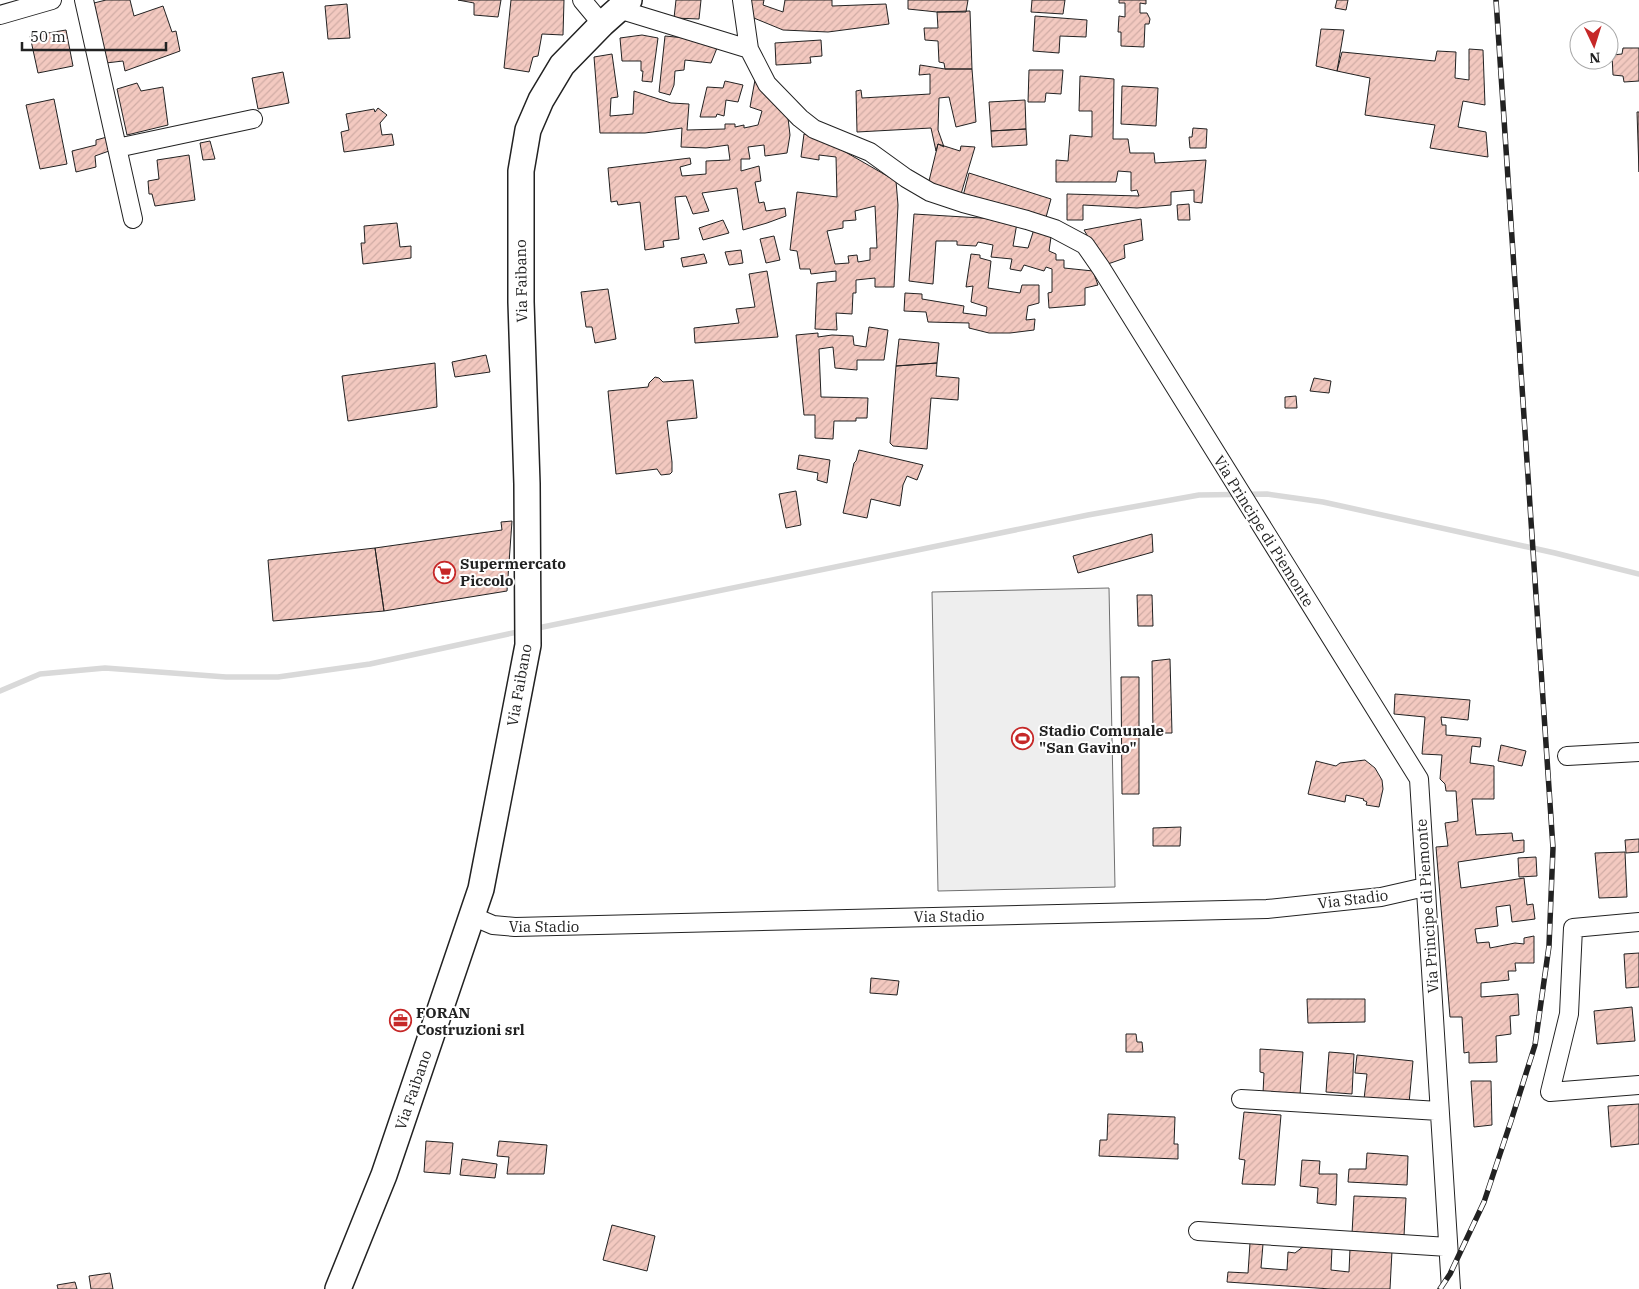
<svg xmlns="http://www.w3.org/2000/svg" width="1639" height="1289" font-family="'IBM Plex Serif',serif">
<style>
.grass{fill:#eee;stroke:#6f6f6f}
.lines{fill:none;stroke-linecap:round;stroke-linejoin:round}
.stream{stroke:#d9d9d9;stroke-width:5.5}
.building{fill:url(#building-hatch);stroke:#222;fill-rule:evenodd}
.street-casing{stroke:#222;stroke-width:20}
.secondary-casing{stroke:#222;stroke-width:28}
.street{stroke:#fff;stroke-width:18}
.secondary{stroke:#fff;stroke-width:25}
.rail-casing{stroke:#222;stroke-width:5.5}
.rail{stroke:#fff;stroke-width:4;stroke-dasharray:11;stroke-linecap:butt}
.labels{text-anchor:middle;dominant-baseline:central;stroke-width:4;stroke-linejoin:round;paint-order:stroke}
.street-label{font-size:15px;fill:#222;stroke:#fff}
.poi-label{font-size:15px;font-weight:bold;fill:#222;stroke:#fff;text-anchor:start}
</style>
<defs>
<pattern id="building-hatch" width="6" height="6" patternUnits="userSpaceOnUse" patternTransform="scale(1.25)"><rect width="6" height="6" fill="#f3c9c0"/><path d="M-1 1l2-2M0 6l6-6M5 7l2-2" fill="none" stroke="#d0aca5"/></pattern>
</defs>
<rect width="100%" height="100%" fill="#fff"/>
<path class="grass" d="M 1109,588 L 1115,887 L 938,891 L 932,592 Z"/>
<g class="lines">
<path class="stream" d="M 533,629 L 1088,515 L 1199,495 L 1267,494 L 1323,502 L 1555,553 L 1639,574
M 0,691 L 40,674 L 105,668 L 226,677 L 278,677 L 370,664 L 522,631"/>
</g>
<path class="building" d="M 106,0 L 130,0 L 134,16 L 163,6 L 172,32 L 176,31 L 180,51 L 125,71 L 123,61 L 106,63 L 94,3 Z
M 458,0 L 501,0 L 498,17 L 474,15 L 474,3 Z
M 511,0 L 564,0 L 563,35 L 542,34 L 538,56 L 533,57 L 529,72 L 504,68 Z
M 676,0 L 701,0 L 699,19 L 674,18 Z
M 749,0 L 764,0 L 763,5 L 783,12 L 785,0 L 832,0 L 832,6 L 886,4 L 889,24 L 828,32 L 783,30 L 749,16 Z
M 908,0 L 968,0 L 966,12 L 937,12 L 908,9 Z
M 1032,0 L 1065,0 L 1063,14 L 1031,12 Z
M 1119,0 L 1146,0 L 1146,4 L 1140,3 L 1140,13 L 1147,13 L 1150,19 L 1149,24 L 1145,24 L 1144,47 L 1121,46 L 1121,32 L 1118,32 L 1119,16 L 1125,17 L 1125,3 L 1119,3 Z
M 1337,0 L 1348,0 L 1346,10 L 1335,8 Z
M 347,4 L 350,38 L 328,39 L 325,6 Z
M 970,11 L 972,69 L 945,69 L 944,63 L 939,62 L 938,41 L 925,40 L 924,28 L 938,28 L 937,12 Z
M 1035,16 L 1087,20 L 1086,37 L 1060,36 L 1059,53 L 1033,51 Z
M 1321,29 L 1344,30 L 1337,71 L 1316,66 Z
M 66,30 L 73,66 L 38,73 L 30,36 Z
M 642,35 L 658,38 L 652,82 L 642,81 L 643,71 L 641,71 L 641,61 L 622,61 L 620,38 Z
M 665,36 L 706,40 L 717,48 L 711,63 L 685,60 L 684,70 L 675,71 L 674,85 L 670,95 L 659,92 Z
M 821,40 L 822,56 L 810,57 L 811,63 L 776,65 L 775,43 Z
M 1623,48 L 1639,48 L 1639,81 L 1624,82 L 1623,76 L 1613,75 L 1612,55 L 1622,54 Z
M 1469,49 L 1483,50 L 1485,105 L 1463,101 L 1458,127 L 1486,132 L 1488,157 L 1430,148 L 1435,125 L 1365,115 L 1370,78 L 1337,71 L 1342,52 L 1435,61 L 1437,51 L 1456,52 L 1455,78 L 1469,80 Z
M 612,54 L 618,97 L 611,98 L 610,116 L 633,114 L 634,91 L 671,103 L 689,104 L 687,130 L 725,129 L 725,124 L 735,124 L 735,127 L 744,125 L 744,128 L 758,125 L 762,111 L 750,107 L 755,80 L 788,118 L 790,135 L 787,153 L 765,156 L 764,145 L 748,147 L 750,159 L 741,159 L 741,171 L 759,166 L 761,181 L 755,182 L 759,203 L 764,202 L 766,211 L 785,208 L 786,216 L 767,223 L 743,230 L 737,188 L 702,193 L 709,211 L 693,214 L 686,196 L 675,197 L 679,239 L 663,241 L 664,247 L 645,250 L 640,202 L 618,205 L 617,201 L 611,202 L 608,168 L 690,158 L 691,164 L 680,167 L 682,176 L 706,174 L 706,161 L 730,160 L 728,145 L 706,148 L 681,147 L 682,128 L 645,133 L 600,133 L 594,57 Z
M 920,65 L 945,69 L 972,69 L 976,122 L 956,127 L 949,97 L 939,98 L 938,130 L 944,147 L 938,144 L 936,151 L 931,128 L 857,132 L 856,91 L 861,90 L 862,98 L 930,94 L 930,74 L 919,75 Z
M 1029,70 L 1063,70 L 1061,94 L 1046,93 L 1045,102 L 1028,102 Z
M 283,72 L 289,103 L 258,109 L 252,78 Z
M 1080,76 L 1114,79 L 1113,139 L 1128,139 L 1130,153 L 1154,153 L 1155,163 L 1206,160 L 1202,203 L 1194,202 L 1194,190 L 1171,192 L 1171,205 L 1137,208 L 1083,205 L 1083,220 L 1067,220 L 1067,194 L 1139,196 L 1137,190 L 1131,191 L 1131,172 L 1118,171 L 1116,182 L 1056,182 L 1056,160 L 1068,161 L 1070,135 L 1092,137 L 1092,111 L 1079,111 Z
M 725,81 L 743,85 L 738,102 L 726,100 L 724,116 L 717,114 L 716,117 L 700,117 L 707,87 L 723,88 Z
M 137,83 L 141,91 L 163,87 L 168,125 L 127,135 L 117,89 Z
M 1122,86 L 1158,88 L 1156,126 L 1121,124 Z
M 54,99 L 67,164 L 40,169 L 26,105 Z
M 1025,100 L 1026,129 L 991,131 L 989,102 Z
M 378,108 L 387,115 L 380,123 L 382,135 L 392,134 L 394,145 L 344,152 L 341,132 L 349,130 L 346,114 L 374,109 L 375,112 Z
M 1637,112 L 1639,112 L 1639,172 Z
M 1193,128 L 1207,129 L 1206,148 L 1190,148 L 1189,137 L 1192,137 Z
M 1026,129 L 1027,145 L 992,147 L 991,131 Z
M 804,134 L 821,138 L 896,181 L 898,205 L 894,287 L 875,287 L 875,278 L 856,280 L 856,293 L 853,293 L 852,314 L 836,313 L 837,330 L 815,329 L 817,283 L 836,281 L 836,271 L 811,274 L 810,269 L 800,269 L 797,251 L 790,250 L 797,192 L 837,197 L 836,157 L 819,155 L 819,160 L 801,157 ZM 875,206 L 877,248 L 870,248 L 870,260 L 858,262 L 857,255 L 848,256 L 849,263 L 835,264 L 827,231 L 843,228 L 843,221 L 856,220 L 855,211 Z
M 107,137 L 109,151 L 95,156 L 96,167 L 76,172 L 72,151 L 96,145 L 96,140 Z
M 210,141 L 215,159 L 203,160 L 200,143 Z
M 938,144 L 960,151 L 961,146 L 975,147 L 961,194 L 928,185 Z
M 189,155 L 195,200 L 155,206 L 152,194 L 149,194 L 148,181 L 159,179 L 157,160 Z
M 969,173 L 1051,199 L 1045,221 L 963,196 Z
M 1189,204 L 1190,220 L 1178,220 L 1177,205 Z
M 914,214 L 998,219 L 1017,223 L 1013,246 L 1028,248 L 1035,226 L 1051,237 L 1049,251 L 1056,254 L 1056,260 L 1064,260 L 1064,268 L 1093,271 L 1098,285 L 1085,288 L 1085,305 L 1049,308 L 1048,293 L 1052,292 L 1052,269 L 1046,267 L 1044,271 L 1024,265 L 1021,271 L 1010,269 L 1012,259 L 991,257 L 993,245 L 978,242 L 976,246 L 957,245 L 957,241 L 936,241 L 933,284 L 909,281 Z
M 1141,219 L 1143,240 L 1124,245 L 1125,258 L 1105,265 L 1084,230 Z
M 723,220 L 729,233 L 703,240 L 699,228 Z
M 397,223 L 400,247 L 411,246 L 411,258 L 363,264 L 361,243 L 365,243 L 364,226 Z
M 774,236 L 780,260 L 766,263 L 760,239 Z
M 741,250 L 743,263 L 729,265 L 725,252 Z
M 704,254 L 707,263 L 683,267 L 681,258 Z
M 971,254 L 980,255 L 980,258 L 991,261 L 988,288 L 1020,293 L 1022,285 L 1039,285 L 1039,303 L 1028,306 L 1026,320 L 1035,319 L 1034,330 L 1010,333 L 989,333 L 969,328 L 969,323 L 928,322 L 926,312 L 904,311 L 905,293 L 922,294 L 922,299 L 964,306 L 963,313 L 986,316 L 987,307 L 971,302 L 973,286 L 966,287 Z
M 767,271 L 778,337 L 695,343 L 694,328 L 739,323 L 736,309 L 755,307 L 749,274 Z
M 608,289 L 616,339 L 595,343 L 592,327 L 586,327 L 581,292 Z
M 869,327 L 888,330 L 884,360 L 857,360 L 857,370 L 835,368 L 833,347 L 819,349 L 821,397 L 868,398 L 867,418 L 856,418 L 856,421 L 834,421 L 833,439 L 815,438 L 815,415 L 804,415 L 796,335 L 818,333 L 818,337 L 832,335 L 853,336 L 854,345 L 866,347 Z
M 899,339 L 939,343 L 937,363 L 896,366 Z
M 486,355 L 490,372 L 455,377 L 452,362 Z
M 435,363 L 437,407 L 348,421 L 342,376 Z
M 937,363 L 936,376 L 959,378 L 958,400 L 931,398 L 927,449 L 893,446 L 890,443 L 896,366 Z
M 655,377 L 659,378 L 663,382 L 693,380 L 697,418 L 667,421 L 672,462 L 672,472 L 670,474 L 661,475 L 657,469 L 616,474 L 608,391 L 648,387 L 649,383 Z
M 1314,378 L 1331,381 L 1329,393 L 1310,391 Z
M 1296,396 L 1297,408 L 1285,408 L 1285,397 Z
M 859,450 L 923,465 L 917,480 L 907,476 L 903,485 L 900,506 L 871,499 L 867,518 L 843,513 L 854,463 L 856,461 Z
M 799,455 L 830,460 L 827,483 L 817,480 L 818,473 L 797,469 Z
M 796,491 L 801,525 L 786,528 L 779,494 Z
M 512,521 L 507,591 L 384,611 L 375,548 L 502,530 L 501,522 Z
M 1152,534 L 1153,552 L 1078,573 L 1073,556 Z
M 375,548 L 384,611 L 273,621 L 268,560 Z
M 1137,595 L 1152,595 L 1153,626 L 1138,626 Z
M 1170,659 L 1172,733 L 1153,733 L 1152,661 Z
M 1121,677 L 1139,677 L 1139,794 L 1122,794 Z
M 1395,694 L 1470,700 L 1468,720 L 1441,717 L 1442,725 L 1446,725 L 1446,735 L 1481,738 L 1480,747 L 1472,746 L 1470,763 L 1494,766 L 1494,799 L 1472,799 L 1476,835 L 1512,833 L 1513,841 L 1524,840 L 1524,852 L 1458,862 L 1461,888 L 1524,878 L 1527,905 L 1533,904 L 1535,919 L 1512,922 L 1510,905 L 1496,907 L 1498,926 L 1475,929 L 1477,943 L 1489,942 L 1490,948 L 1515,943 L 1524,944 L 1524,938 L 1534,936 L 1534,963 L 1515,963 L 1516,971 L 1508,971 L 1509,980 L 1481,983 L 1481,997 L 1518,994 L 1519,1015 L 1510,1016 L 1511,1034 L 1496,1036 L 1497,1062 L 1469,1063 L 1469,1052 L 1464,1053 L 1462,1017 L 1450,1017 L 1436,847 L 1448,846 L 1445,823 L 1458,821 L 1456,791 L 1446,791 L 1445,784 L 1440,779 L 1442,755 L 1422,754 L 1425,717 L 1394,714 Z
M 1501,745 L 1526,751 L 1522,766 L 1498,761 Z
M 1365,760 L 1375,768 L 1382,780 L 1383,789 L 1379,807 L 1366,805 L 1367,802 L 1363,800 L 1364,799 L 1346,795 L 1345,802 L 1308,794 L 1316,761 L 1336,766 L 1340,763 Z
M 1181,827 L 1180,846 L 1153,846 L 1153,828 Z
M 1639,839 L 1639,852 L 1626,853 L 1625,840 Z
M 1625,852 L 1627,897 L 1599,898 L 1595,853 Z
M 1536,857 L 1537,876 L 1519,877 L 1518,858 Z
M 1639,953 L 1639,987 L 1626,988 L 1624,954 Z
M 871,978 L 899,981 L 897,995 L 870,993 Z
M 1307,999 L 1365,999 L 1365,1022 L 1308,1023 Z
M 1632,1007 L 1635,1041 L 1597,1044 L 1594,1011 Z
M 1126,1034 L 1136,1034 L 1137,1042 L 1142,1042 L 1143,1052 L 1126,1052 Z
M 1260,1049 L 1303,1052 L 1300,1095 L 1263,1093 L 1264,1073 L 1260,1072 Z
M 1329,1052 L 1354,1054 L 1352,1094 L 1326,1092 Z
M 1357,1055 L 1413,1061 L 1409,1103 L 1364,1099 L 1367,1074 L 1355,1073 Z
M 1471,1081 L 1491,1081 L 1492,1125 L 1474,1127 Z
M 1639,1104 L 1639,1144 L 1611,1147 L 1608,1106 Z
M 1244,1112 L 1281,1115 L 1275,1185 L 1242,1184 L 1245,1160 L 1239,1159 Z
M 1108,1114 L 1175,1117 L 1174,1144 L 1178,1144 L 1178,1159 L 1099,1156 L 1100,1140 L 1107,1140 Z
M 426,1141 L 453,1143 L 450,1174 L 424,1172 Z
M 499,1141 L 547,1145 L 544,1174 L 507,1174 L 509,1157 L 497,1156 Z
M 1367,1153 L 1408,1156 L 1407,1185 L 1348,1182 L 1349,1169 L 1366,1169 Z
M 462,1159 L 497,1164 L 495,1178 L 460,1175 Z
M 1302,1160 L 1320,1161 L 1319,1174 L 1337,1174 L 1336,1205 L 1317,1203 L 1318,1188 L 1300,1186 Z
M 1354,1196 L 1406,1198 L 1404,1236 L 1352,1234 Z
M 612,1225 L 655,1236 L 647,1271 L 603,1260 Z
M 1250,1243 L 1263,1244 L 1261,1268 L 1287,1270 L 1288,1252 L 1295,1253 L 1304,1246 L 1332,1248 L 1331,1270 L 1349,1272 L 1350,1248 L 1392,1251 L 1390,1289 L 1331,1289 L 1227,1282 L 1228,1272 L 1248,1273 Z
M 110,1273 L 113,1289 L 91,1289 L 89,1276 Z
M 75,1282 L 77,1289 L 58,1289 L 57,1285 Z"/>
<g class="lines">
<defs>
<path id="street" d="M 84,0 L 133,219
M 582,0 L 602,24
M 742,0 L 749,49 L 767,84 L 800,118 L 814,129 L 870,152 L 906,178 L 930,192 L 963,203 L 1027,220 L 1055,229 L 1085,245 L 1101,268 L 1419,779 L 1451,1289
M 618,9 L 749,49
M 0,15 L 52,0
M 117,148 L 253,119
M 1567,756 L 1639,752
M 472,916 L 493,925 L 515,927 L 1267,909 L 1381,897 L 1425,887
M 1639,922 L 1573,928 L 1569,1014 L 1550,1092 L 1639,1085
M 1241,1099 L 1439,1111
M 1198,1231 L 1448,1247"/>
<path id="secondary" d="M 338,1289 L 384,1175 L 481,889 L 528,645 L 527,484 L 521,302 L 521,171 L 528,130 L 541,100 L 562,65 L 602,24 L 629,0"/>
</defs>
<use href="#street" class="street-casing"/>
<use href="#secondary" class="secondary-casing"/>
<use href="#street" class="street"/>
<use href="#secondary" class="secondary"/>
<defs>
<path id="rail" d="M 1440,1289 L 1450,1274 L 1484,1202 L 1511,1121 L 1535,1045 L 1549,946 L 1553,848 L 1496,0"/>
</defs>
<use href="#rail" class="rail-casing"/>
<use href="#rail" class="rail"/>
</g>
<defs>
<symbol id="supermarket-ring" viewBox="-11 -11 22 22"><circle r="9.5" fill="#fff" stroke="#c62828" stroke-width="1.5"/><path d="M-6-5.5h2.5l.6 2H6L4.5 2H-2.5L-4.4-4H-6ZM-1.5 3.2a1.3 1.3 0 1 0 .1 0ZM3 3.2a1.3 1.3 0 1 0 .1 0Z" fill="#c62828"/></symbol>
<symbol id="stadium-ring" viewBox="-11 -11 22 22"><circle r="9.5" fill="#fff" stroke="#c62828" stroke-width="1.5"/><path d="M0-5a6.5 5 0 1 0 0 10a6.5 5 0 1 0 0-10ZM-3.5-1.8h7v3.6h-7Z" fill="#c62828"/></symbol>
<symbol id="office-ring" viewBox="-11 -11 22 22"><circle r="9.5" fill="#fff" stroke="#c62828" stroke-width="1.5"/><path d="M-6-3h4V-5.5h4V-3h4V5H-6ZM-1-4.5V-3h2v-1.5ZM-6 0V1H6V0Z" fill="#c62828"/></symbol>
</defs>
<g fill-rule="evenodd">
<use href="#supermarket-ring" x="432" y="560" width="25" height="25"/>
<use href="#stadium-ring" x="1010" y="726" width="25" height="25"/>
<use href="#office-ring" x="388" y="1008" width="25" height="25"/>
</g>
<g class="labels">
<g class="street-label">
<text transform="translate(521 281) rotate(-91)">Via Faibano</text>
<text transform="translate(1264 531) rotate(58)">Via Principe di Piemonte</text>
<text transform="translate(519 685) rotate(-80)">Via Faibano</text>
<text transform="translate(1353 899) rotate(-7)">Via Stadio</text>
<text transform="translate(1427 906) rotate(-94)">Via Principe di Piemonte</text>
<text transform="translate(949 916) rotate(-1)">Via Stadio</text>
<text x="544" y="926">Via Stadio</text>
<text transform="translate(413 1090) rotate(-71)">Via Faibano</text>
</g>
<g class="poi-label">
<text x="460" y="563">Supermercato<tspan x="460" dy="17">Piccolo</tspan></text>
<text x="1039" y="730">Stadio Comunale<tspan x="1039" dy="17">"San Gavino"</tspan></text>
<text x="416" y="1012">FORAN<tspan x="416" dy="17">Costruzioni srl</tspan></text>
</g>
</g>
<g transform="translate(1594 45) rotate(176)"><circle r="24" fill="#ffffff" stroke="#a7a7a7"/>
<path d="M0-4L9 19L0 12L-9 19Z" fill="#c62828"/>
<text y="-8" font-size="14" font-weight="bold" text-anchor="middle" fill="#222222">N</text>
</g>
<path d="M22 42v8h144v-8" fill="none" stroke="#222222" stroke-width="2.5"/>
<text x="30" y="42" font-size="15" fill="#222222" stroke="#ffffff" stroke-width="4" paint-order="stroke">50 m</text>
</svg>
